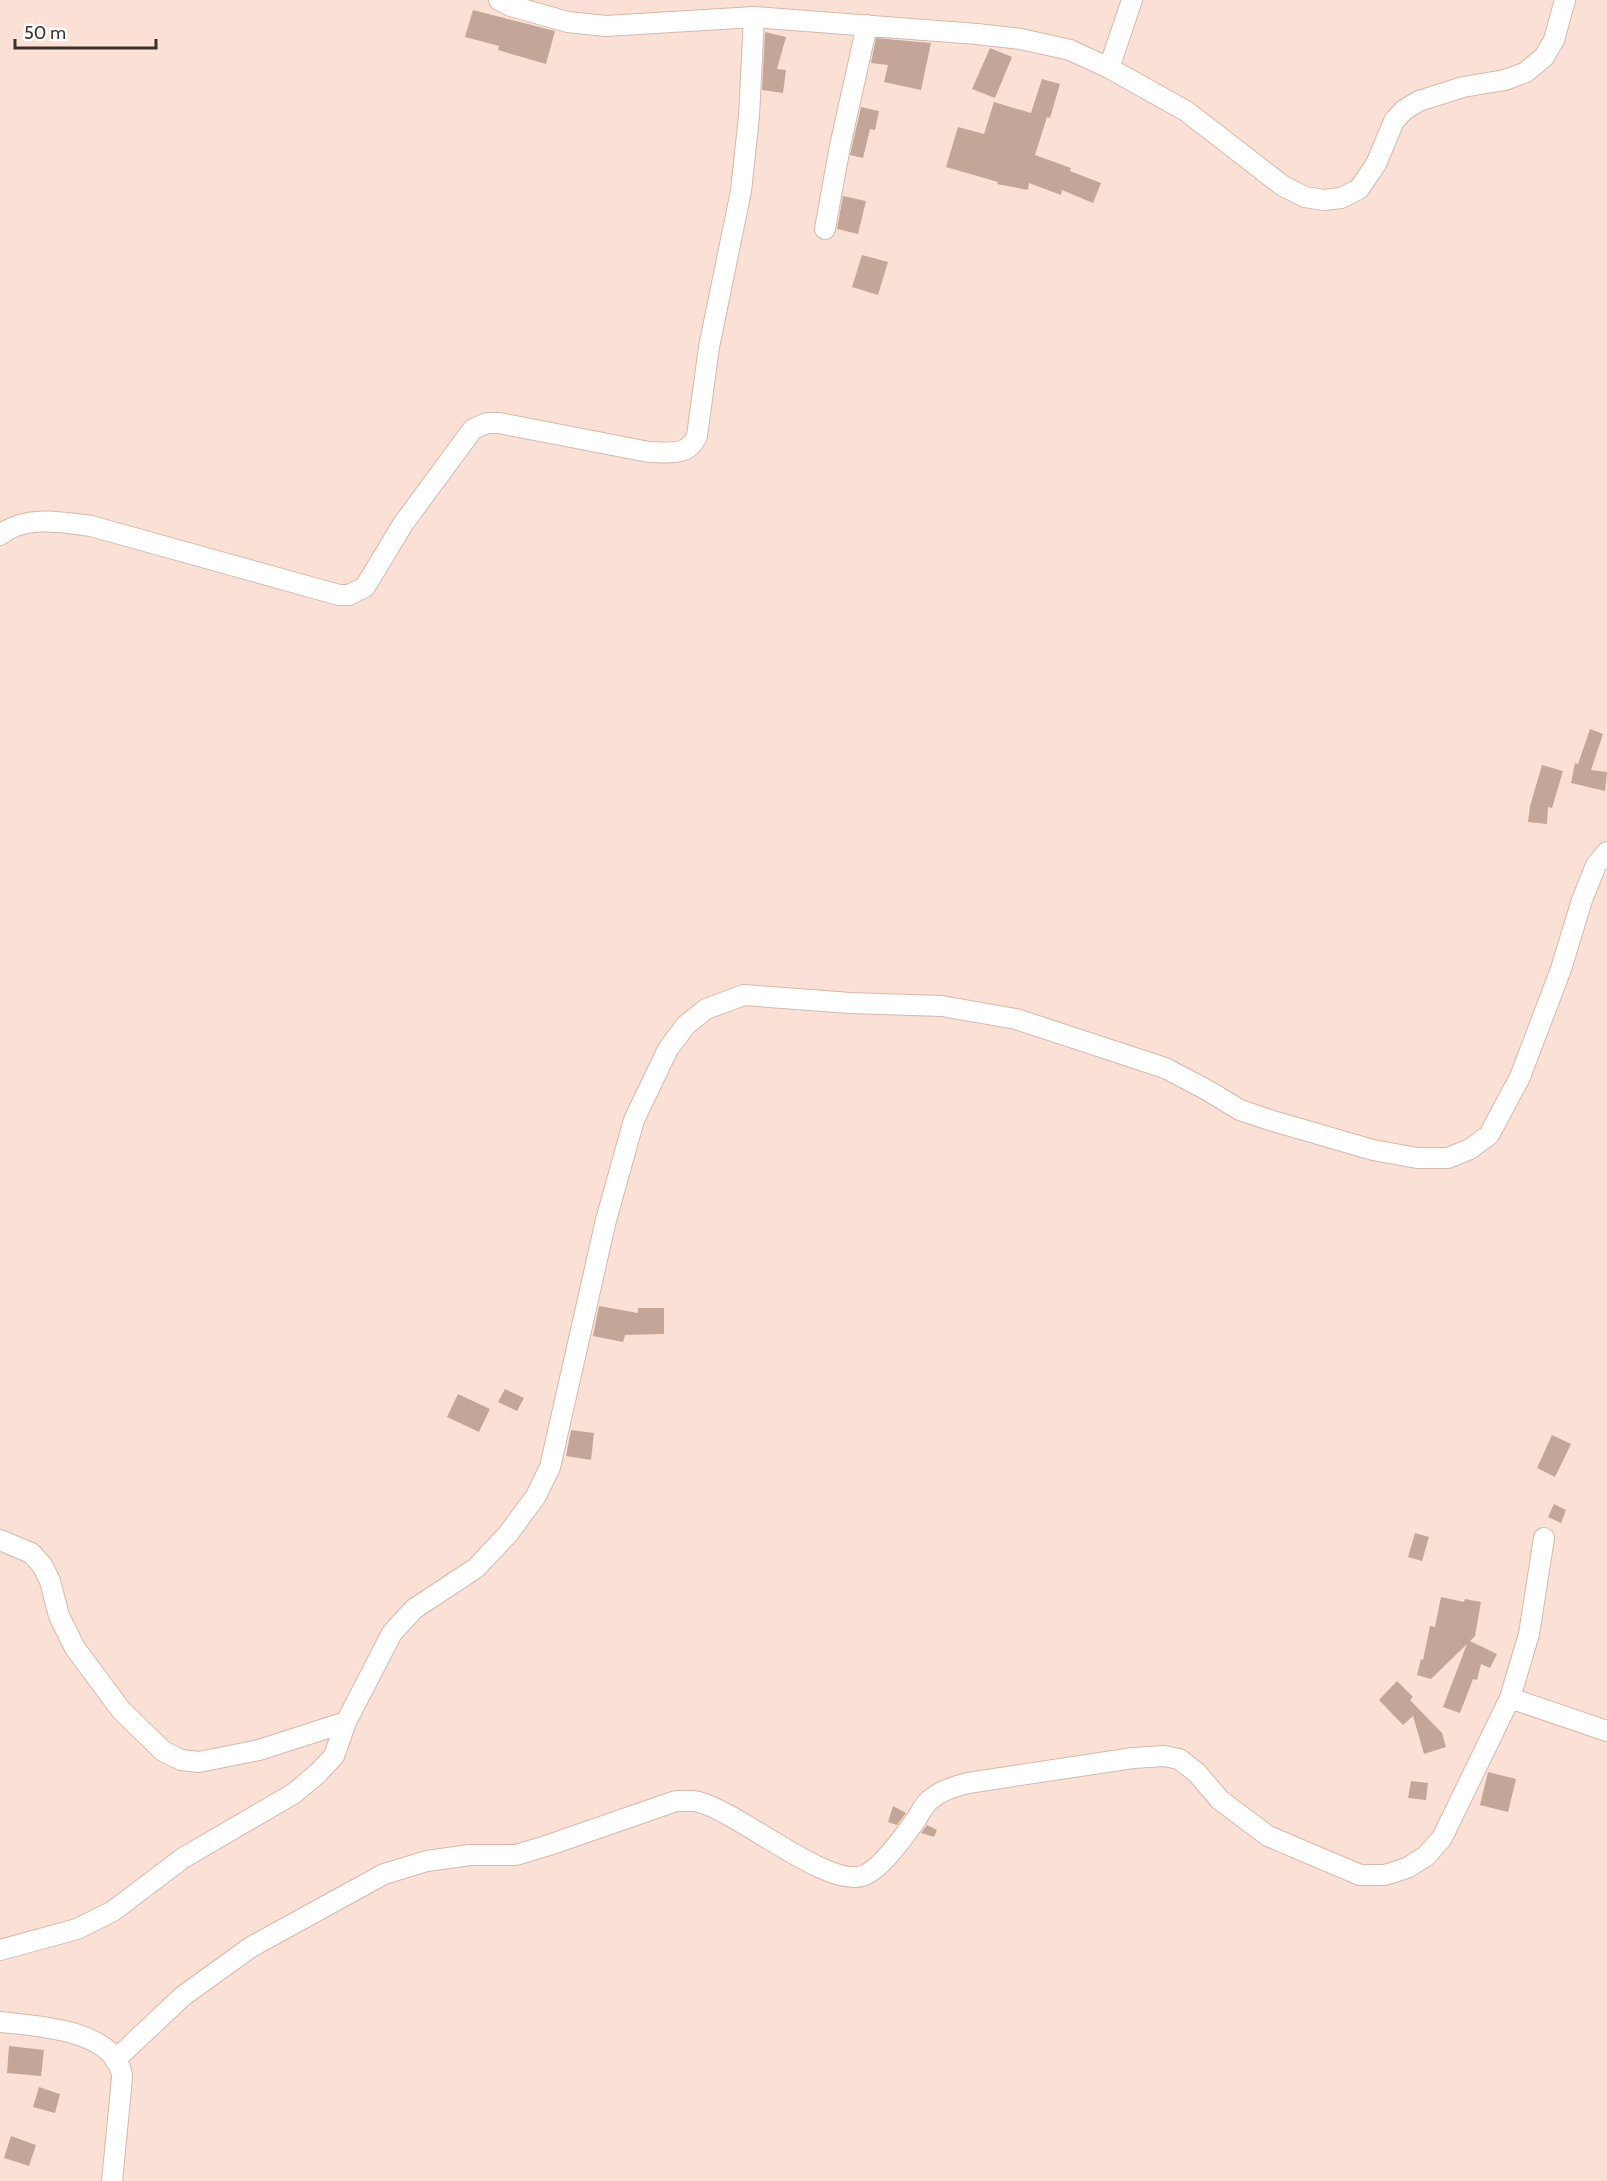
<svg xmlns="http://www.w3.org/2000/svg" width="1607" height="2181" font-family="Cabin,sans-serif">
<style>
.building{fill:#c4a698}
.lines{fill:none;stroke-linecap:round;stroke-linejoin:round}
.minor-casing{stroke:#d7b8aa;stroke-width:22}
.minor{stroke:#fff;stroke-width:20}
</style>
<rect width="100%" height="100%" fill="#fbe1d5"/>
<path class="building" d="M 473,10 L 555,31 L 546,64 L 498,50 L 499,46 L 465,37 Z
M 765,32 L 786,37 L 777,69 L 786,70 L 783,93 L 762,90 Z
M 876,38 L 931,43 L 921,90 L 884,82 L 888,65 L 871,63 Z
M 990,48 L 1012,57 L 995,98 L 972,89 Z
M 1042,79 L 1060,84 L 1050,118 L 1047,117 L 1035,155 L 1071,168 L 1070,171 L 1101,183 L 1093,203 L 1062,190 L 1061,195 L 1029,183 L 1028,190 L 997,184 L 998,182 L 946,167 L 958,127 L 984,134 L 994,102 L 1031,113 Z
M 861,107 L 879,111 L 875,130 L 870,129 L 863,158 L 850,155 Z
M 843,196 L 866,201 L 858,234 L 837,229 Z
M 862,255 L 888,262 L 878,295 L 852,287 Z
M 1590,729 L 1603,734 L 1591,770 L 1607,772 L 1605,791 L 1571,783 L 1575,763 L 1578,764 Z
M 1542,765 L 1563,771 L 1552,808 L 1548,807 L 1547,824 L 1528,822 L 1530,806 Z
M 599,1306 L 638,1313 L 638,1308 L 664,1308 L 664,1334 L 625,1335 L 623,1342 L 593,1336 Z
M 505,1389 L 524,1398 L 517,1411 L 498,1402 Z
M 458,1394 L 490,1409 L 479,1432 L 447,1417 Z
M 571,1430 L 594,1433 L 591,1460 L 566,1456 Z
M 1552,1435 L 1571,1444 L 1555,1477 L 1537,1468 Z
M 1554,1504 L 1566,1510 L 1561,1523 L 1548,1517 Z
M 1415,1533 L 1429,1537 L 1422,1561 L 1408,1557 Z
M 1441,1597 L 1464,1602 L 1465,1599 L 1481,1602 L 1475,1636 L 1470,1641 L 1497,1654 L 1490,1668 L 1481,1664 L 1477,1680 L 1473,1679 L 1460,1713 L 1443,1707 L 1467,1644 L 1431,1679 L 1417,1675 L 1421,1659 L 1423,1660 L 1430,1626 L 1435,1627 Z
M 1397,1681 L 1413,1697 L 1410,1700 L 1442,1733 L 1446,1747 L 1424,1754 L 1413,1716 L 1403,1725 L 1379,1700 Z
M 1488,1772 L 1516,1779 L 1508,1812 L 1480,1805 Z
M 1411,1781 L 1428,1783 L 1426,1800 L 1408,1798 Z
M 893,1806 L 906,1813 L 897,1825 L 888,1822 Z
M 927,1825 L 937,1830 L 934,1837 L 921,1833 Z
M 9,2046 L 44,2050 L 41,2076 L 7,2073 Z
M 39,2087 L 60,2094 L 55,2113 L 33,2107 Z
M 11,2136 L 36,2145 L 29,2166 L 4,2158 Z"/>
<g class="lines">
<defs>
<path id="minor" d="M 499,0 L 511,6 L 568,22 L 606,26 L 754,17 L 977,34 L 1021,39 L 1070,50 L 1109,68 L 1186,111 L 1283,186 L 1305,197 L 1324,200 L 1341,198 L 1359,189 L 1376,164 L 1394,121 L 1404,110 L 1419,101 L 1463,87 L 1505,80 L 1526,72 L 1544,57 L 1554,40 L 1565,0
M 1109,68 L 1132,0
M 825,229 L 840,146 L 867,25
M 0,535 C 25,515 61,522 91,526 L 339,595 L 349,595 L 365,587 L 403,524 L 473,429 L 487,423 L 499,423 L 649,452 C 668,452 688,457 697,436 L 709,347 L 741,191 L 749,116 L 754,17
M 1544,1538 L 1529,1634 L 1510,1698 L 1607,1731
M 0,1540 L 31,1553 L 42,1565 L 50,1581 L 59,1616 L 75,1648 L 121,1710 L 163,1751 L 181,1760 L 199,1762 L 259,1750 L 346,1722
M 0,1950 L 77,1929 L 113,1911 L 183,1858 L 293,1794 L 317,1774 L 334,1756 L 346,1722 L 392,1633 L 414,1609 L 476,1568 L 508,1534 L 536,1496 L 550,1467 L 606,1220 L 634,1120 L 668,1049 L 686,1025 L 706,1009 L 744,995 L 850,1003 L 942,1006 L 1016,1019 L 1165,1068 L 1207,1090 L 1240,1110 L 1273,1121 L 1373,1150 L 1417,1158 L 1448,1158 L 1470,1149 L 1489,1135 L 1520,1077 L 1561,969 L 1582,900 L 1596,865 L 1607,852
M 0,2022 C 36,2026 114,2029 122,2075 C 122,2080 121,2085 121,2089 L 112,2181
M 115,2060 L 183,1996 L 251,1947 L 384,1874 L 427,1861 L 470,1855 L 516,1855 L 549,1845 L 676,1801 C 683,1801 692,1800 699,1802 C 740,1813 826,1887 862,1876 C 880,1871 904,1836 915,1821 C 920,1814 924,1804 931,1799 C 942,1790 955,1786 968,1783 L 1133,1758 L 1164,1756 L 1179,1759 L 1197,1773 L 1220,1800 L 1268,1836 L 1360,1875 L 1385,1875 L 1407,1868 L 1426,1856 L 1442,1838 L 1510,1698"/>
</defs>
<use href="#minor" class="minor-casing"/>
<use href="#minor" class="minor"/>
</g>
<path d="M15 39v9h141v-9" fill="none" stroke="#3c302a" stroke-width="3"/>
<text x="24" y="39" font-size="18" fill="#3c302a" stroke="#ffffff" stroke-width="4.5" paint-order="stroke">50 m</text>
</svg>
